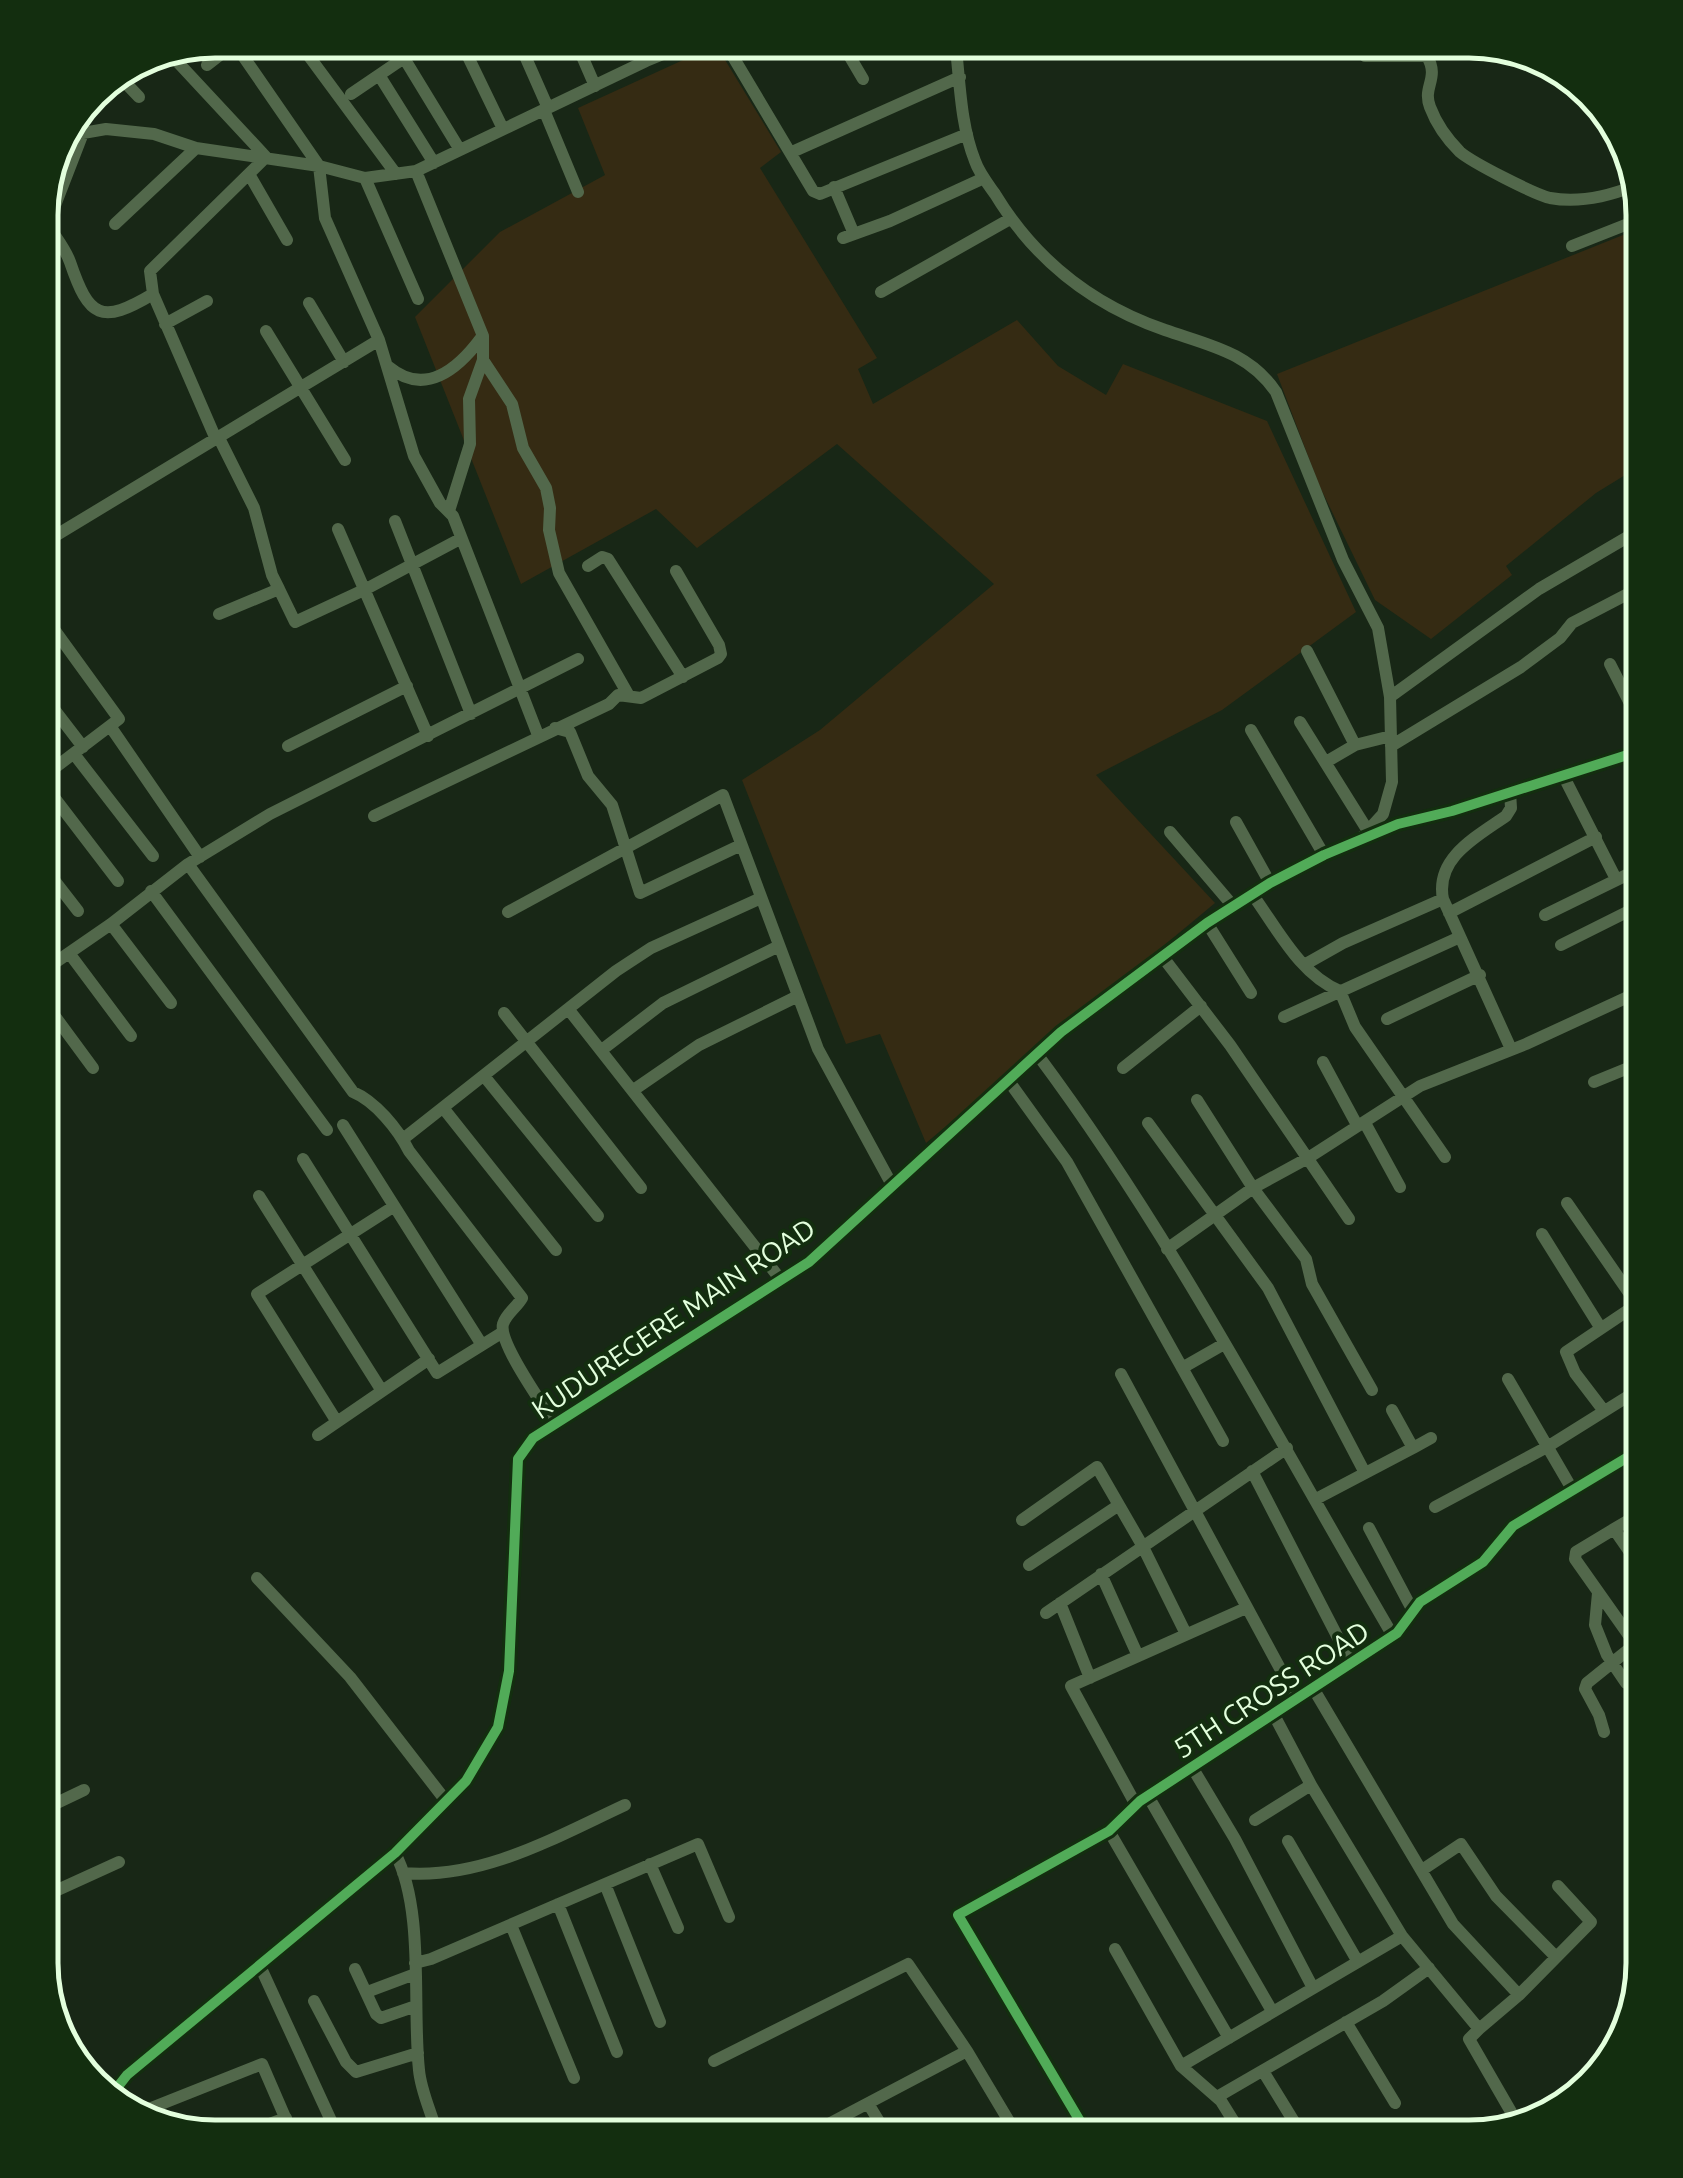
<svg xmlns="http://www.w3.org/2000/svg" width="1683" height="2178" font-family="Ubuntu,sans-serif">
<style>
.green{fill:#352b13}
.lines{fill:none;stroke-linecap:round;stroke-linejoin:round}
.minor{stroke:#52684b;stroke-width:12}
.cycleway-casing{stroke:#132e0f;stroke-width:16}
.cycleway{stroke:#51ab58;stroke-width:10}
.labels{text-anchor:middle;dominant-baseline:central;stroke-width:8;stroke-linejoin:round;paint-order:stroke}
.street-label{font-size:28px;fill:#e3ffdd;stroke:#132e0f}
.rim{fill:none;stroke:#e3ffdd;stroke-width:5}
</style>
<rect width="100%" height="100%" fill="#182716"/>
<path class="green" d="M 716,45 L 781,152 L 760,168 L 877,358 L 858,369 L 873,404 L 1017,320 L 1058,366 L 1106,395 L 1123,364 L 1267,421 L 1356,612 L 1222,710 L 1096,775 L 1215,903 L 926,1143 L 880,1034 L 846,1044 L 742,780 L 820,730 L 994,584 L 837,444 L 697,548 L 656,509 L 521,584 L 415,317 L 500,232 L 605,175 L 578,108 Z
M 1643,227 L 1643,464 L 1596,493 L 1506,566 L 1512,575 L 1431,639 L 1375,600 L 1319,485 L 1277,374 Z"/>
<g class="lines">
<path class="minor" d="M 232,40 L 319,166 L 325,218 L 379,340 L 414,456 L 440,503 L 453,516 L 538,735
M 297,40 L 396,174
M 393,40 L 460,150
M 460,40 L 503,129
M 518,40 L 548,108
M 575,40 L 595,86
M 636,40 L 646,61
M 723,40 L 813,191 L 820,194 L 967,134
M 840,40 L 863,79
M 955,40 C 960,80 960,124 975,161 C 979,173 988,184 995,194 C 1035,260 1092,305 1165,330 C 1208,345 1249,352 1276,392 L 1343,560 L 1378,628 L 1390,697 L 1392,782 L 1383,814 L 1363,836
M 1363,40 L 1365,56 L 1427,56 C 1440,79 1422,86 1430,107 C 1436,123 1448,140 1460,152 C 1473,163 1534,194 1550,198 C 1578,203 1609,196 1634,186
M 172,56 L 266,157 L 150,271 L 153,294 L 215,437
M 207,65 L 234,44
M 379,75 L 434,163
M 119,76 L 139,97
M 351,94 L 404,58
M 544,110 L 578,192
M 62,131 L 83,133 L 106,129 L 154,134 L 196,148 L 319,166 L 365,178 L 416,171 L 646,61 L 697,40
M 792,152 L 960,77
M 416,171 L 483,336 L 483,360 L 512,404 L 523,448 L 546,488 L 550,508 L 549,530 L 559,573 L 629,696
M 249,174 L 287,240
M 365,178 L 418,299
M 834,187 L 854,234
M 115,224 L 196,148
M 50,228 C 57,239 66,250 70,262 C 89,318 101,325 153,294
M 843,238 L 890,221 L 984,178
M 1572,246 L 1643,218
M 40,256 L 54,208 L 83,133
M 881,292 L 1010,219
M 309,303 L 344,362
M 165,324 L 207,301
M 266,331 L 345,460
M 389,367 C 425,397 458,369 481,338
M 218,436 L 254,508 L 272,575 L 279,589
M 449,511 L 470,444 L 469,399 L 483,360
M 395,521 L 471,714
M 338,529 L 428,736
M 40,545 L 379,340
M 588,566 L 602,557 L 608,559 L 683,677
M 219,614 L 279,589 L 295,622 L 366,589 L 460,539
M 1307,651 L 1355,745
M 1610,664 L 1643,729
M 40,691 L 83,747
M 1390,697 L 1539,589 L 1643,528
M 1300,722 L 1368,831
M 110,726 L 200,857
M 555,728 L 570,732 L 588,776 L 612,805 L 640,893 L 741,845
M 1251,730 L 1324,855
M 288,746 L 407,686
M 1391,746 L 1521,667 L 1560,638 L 1572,623 L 1643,586
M 74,754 L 153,856
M 1326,762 L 1355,745 L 1391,736
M 1564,777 L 1616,879
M 40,779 L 119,719 L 40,610
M 40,779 L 118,881
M 1510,792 L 1511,808 L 1506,816 C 1476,837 1435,858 1443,899 L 1511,1049
M 374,816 L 609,704 L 618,695 L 641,698 L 718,658 L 721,654 L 719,645 L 676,571
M 1236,822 L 1270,883
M 1170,832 L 1233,906
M 40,862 L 78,911
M 188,864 L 353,1092 C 375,1101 398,1129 409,1151 L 522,1298 C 517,1307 506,1314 503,1324 C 498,1343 544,1406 555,1424
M 151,891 L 327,1130
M 1252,894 C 1277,928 1300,975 1340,991 L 1355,1027 L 1445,1157
M 508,912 L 723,795 L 818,1049 L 892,1185
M 1449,913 L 1596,837
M 1545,915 L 1643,867
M 1207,923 L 1251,993
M 111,924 L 171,1003
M 1561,945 L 1643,904
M 69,953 L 131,1036
M 1162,956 L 1230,1045 L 1349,1219
M 1304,965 L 1343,943 L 1443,899
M 40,973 L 111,924 L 188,864 L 270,814 L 578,659
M 40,996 L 93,1068
M 569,1010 L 781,1280
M 504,1013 L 641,1188
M 1284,1017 L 1460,937
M 1387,1019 L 1480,975
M 603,1049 L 663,1003 L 779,946
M 1037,1054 C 1173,1236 1278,1440 1393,1636
M 1323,1062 L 1357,1125
M 1123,1068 L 1201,1006
M 484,1076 L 598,1216
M 1008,1080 L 1067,1162 L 1223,1441
M 1594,1082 L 1643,1062
M 635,1089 L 699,1045 L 798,996
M 1197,1100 L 1253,1188 L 1306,1259 L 1312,1284 L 1372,1390
M 444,1109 L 556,1250
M 1148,1123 L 1268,1288 L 1365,1473
M 1365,1123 L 1400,1187
M 343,1125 L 482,1345
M 403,1139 L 616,971 L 651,948 L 761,898
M 303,1159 L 437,1373 L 503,1332
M 259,1196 L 382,1391
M 1567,1203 L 1643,1313
M 1542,1234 L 1600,1327
M 1167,1249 L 1253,1188 L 1308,1158 L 1420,1086 L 1526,1044 L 1643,990
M 1182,1368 L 1224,1344
M 1121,1374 L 1296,1698
M 1508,1379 L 1572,1489
M 1604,1411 L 1575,1373 L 1566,1352 L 1636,1305
M 337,1422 L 257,1294 L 393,1207
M 318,1435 L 429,1359
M 1413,1448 L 1431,1438
M 1252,1471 L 1351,1663
M 1316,1499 L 1413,1448 L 1392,1410
M 1435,1507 L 1547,1447 L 1643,1387
M 1022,1520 L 1097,1467 L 1142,1545 L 1186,1634
M 1369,1528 L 1413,1611
M 1614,1529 L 1576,1552 L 1575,1559 L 1635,1644
M 1029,1565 L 1119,1505
M 1643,1571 L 1614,1529 L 1643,1512
M 1101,1574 L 1138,1656
M 257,1578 L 350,1677 L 446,1801
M 1598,1593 L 1595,1625 L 1607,1655 L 1626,1683
M 1060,1603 L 1090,1678
M 1046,1613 L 1287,1448
M 1313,1688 L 1453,1924 L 1519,1995
M 1273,1713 L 1311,1785 L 1402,1936
M 1604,1732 L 1599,1715 L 1585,1689 L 1587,1683 L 1643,1638
M 1192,1767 L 1235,1839 L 1313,1988
M 1148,1796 L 1272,2011
M 1136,1805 L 1071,1686 L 1246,1608
M 40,1811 L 84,1790
M 1255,1820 L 1311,1785
M 1109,1831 L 1229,2038
M 1288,1841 L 1358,1962
M 395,1853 C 425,1910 412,2006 419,2070 C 421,2093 433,2115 438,2138
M 650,1864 L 678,1928
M 1422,1870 L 1461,1844 L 1496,1896 L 1556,1957
M 403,1873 C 482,1880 556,1837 625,1805
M 605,1884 L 660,2022
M 40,1898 L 119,1862
M 558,1904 L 617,2052
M 511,1925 L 574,2078
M 1115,1949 L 1181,2066 L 1402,1936 L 1479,2029 L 1519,1995 L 1591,1922 L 1558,1886
M 415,1963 L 431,1959 L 698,1844 L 729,1917
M 260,1966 L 339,2138
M 355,1969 L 376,2014 L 381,2018 L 416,2006
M 367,1992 L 415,1974
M 314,2001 L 346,2062 L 356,2072 L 418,2053
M 1346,2022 L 1395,2103
M 1479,2029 L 1469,2039 L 1514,2117 L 1513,2125
M 68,2058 L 71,2062
M 714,2061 L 908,1964 L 967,2051 L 1019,2138
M 1181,2066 L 1221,2101 L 1244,2138
M 1263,2071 L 1304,2138
M 1217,2097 L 1383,2001 L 1429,1968
M 109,2098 L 127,2075 L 395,1853 L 466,1781 L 498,1727 L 509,1671 L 518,1459 L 533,1438 L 809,1262 L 1061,1032 L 1207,923 L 1270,883 L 1324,855 L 1398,824 L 1452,811 L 1643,750
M 869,2105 L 889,2138
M 131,2116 L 262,2064 L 294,2138
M 231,2138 L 286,2118
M 802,2138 L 967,2051
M 1090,2138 L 958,1915 L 1109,1831 L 1140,1801 L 1397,1633 L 1420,1602 L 1483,1562 L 1513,1526 L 1643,1448"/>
<defs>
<path id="cycleway" d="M 109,2098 L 127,2075 L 395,1853 L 466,1781 L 498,1727 L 509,1671 L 518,1459 L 533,1438 L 809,1262 L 1061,1032 L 1207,923 L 1270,883 L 1324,855 L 1398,824 L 1452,811 L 1643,750
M 1090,2138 L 958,1915 L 1109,1831 L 1140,1801 L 1397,1633 L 1420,1602 L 1483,1562 L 1513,1526 L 1643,1448"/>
</defs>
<use href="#cycleway" class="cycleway-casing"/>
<use href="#cycleway" class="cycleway"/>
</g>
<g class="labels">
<g class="street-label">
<text transform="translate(673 1318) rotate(-34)">KUDUREGERE MAIN ROAD</text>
<text transform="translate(1271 1689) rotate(-33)">5TH CROSS ROAD</text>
</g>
</g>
<path d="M0 0H1683V2178H0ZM215 58H1469A157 157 0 0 1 1626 215V1963A157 157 0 0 1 1469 2120H215A157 157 0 0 1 58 1963V215A157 157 0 0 1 215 58Z" fill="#132e0f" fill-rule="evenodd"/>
<path class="rim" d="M215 58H1469A157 157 0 0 1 1626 215V1963A157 157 0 0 1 1469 2120H215A157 157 0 0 1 58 1963V215A157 157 0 0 1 215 58Z"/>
</svg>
